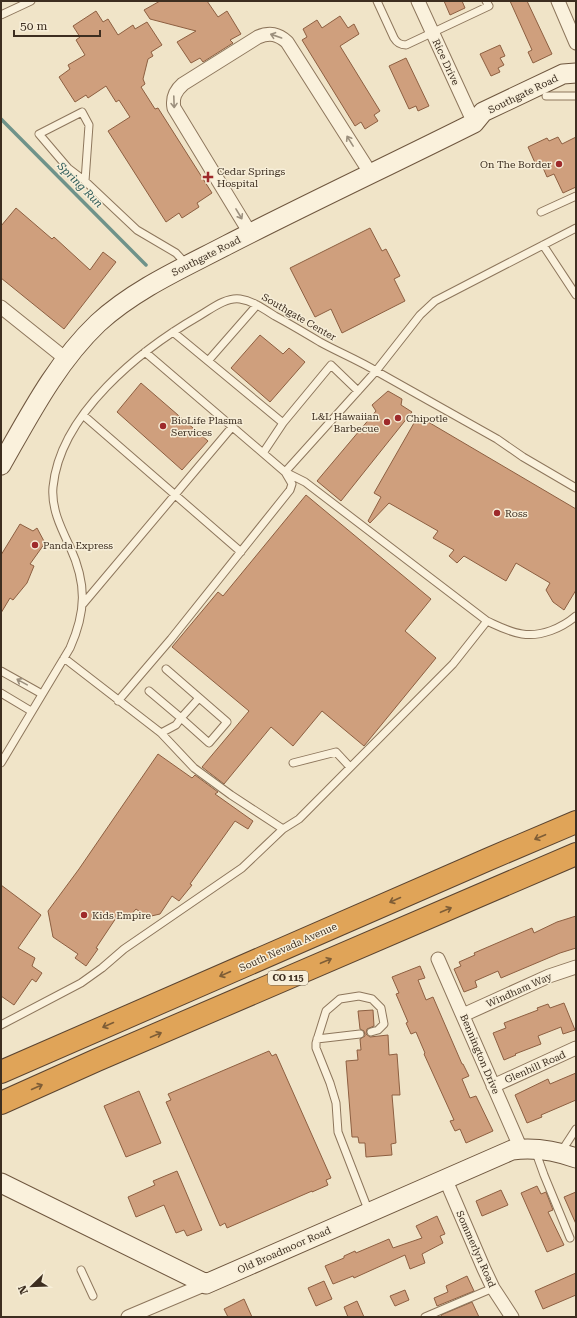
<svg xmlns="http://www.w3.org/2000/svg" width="577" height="1318" font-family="'Roboto Serif',serif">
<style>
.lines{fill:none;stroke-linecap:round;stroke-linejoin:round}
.stream{stroke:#6f938a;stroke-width:3.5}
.building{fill:#cf9f7d;stroke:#8d5f41}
.lane-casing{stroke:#8d765c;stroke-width:9}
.street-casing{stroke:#8d765c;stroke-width:15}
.secondary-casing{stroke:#6f573f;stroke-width:21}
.highway-casing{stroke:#5b4430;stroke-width:24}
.lane{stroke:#faf1dc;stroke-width:7}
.street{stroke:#faf1dc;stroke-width:13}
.secondary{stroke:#faf1dc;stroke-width:19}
.highway{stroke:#e0a458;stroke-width:22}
.oneway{stroke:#9c907e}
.oneway2{stroke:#7e5d36}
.poi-dot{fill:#9e2a2b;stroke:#f7eed8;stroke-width:1.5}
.labels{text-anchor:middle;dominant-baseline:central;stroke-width:3;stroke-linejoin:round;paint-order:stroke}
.shield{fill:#f7eed8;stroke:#756857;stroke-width:1}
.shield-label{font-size:9px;font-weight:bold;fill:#3d2e20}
.street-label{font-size:10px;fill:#3d2e20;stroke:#f7eed8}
.poi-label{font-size:10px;fill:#3d2e20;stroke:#f7eed8;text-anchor:start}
.water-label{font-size:11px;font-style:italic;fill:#2f5d5a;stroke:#f7eed8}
</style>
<rect width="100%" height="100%" fill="#f0e4c8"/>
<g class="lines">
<path class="stream" d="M 1,119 L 146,265"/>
</g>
<path class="building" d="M 160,1 L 207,1 L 218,17 L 227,11 L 241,34 L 230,40 L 233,43 L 203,62 L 200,58 L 191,63 L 177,42 L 196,31 L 150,19 L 144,10 Z
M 444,1 L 462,1 L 465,8 L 450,15 Z
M 510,1 L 527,1 L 552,54 L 533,63 L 528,52 L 532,50 Z
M 96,11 L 103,22 L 108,19 L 118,35 L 133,25 L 135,29 L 147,22 L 162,45 L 151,52 L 153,56 L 148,59 L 143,79 L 145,84 L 141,87 L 155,109 L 158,108 L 212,193 L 197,203 L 199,207 L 182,218 L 179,213 L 166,222 L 108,131 L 130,117 L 119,100 L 116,102 L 106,86 L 88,98 L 86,95 L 75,102 L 59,77 L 70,69 L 68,65 L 85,55 L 76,40 L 80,37 L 73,26 Z
M 340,16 L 348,28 L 354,24 L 359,34 L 340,46 L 380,111 L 374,115 L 378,121 L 365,129 L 361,122 L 355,126 L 302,40 L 307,37 L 303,29 L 317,20 L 322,28 Z
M 500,45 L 505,56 L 500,58 L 504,65 L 498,68 L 500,72 L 491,76 L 480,54 Z
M 406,58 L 429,106 L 418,111 L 416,106 L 409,109 L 389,66 Z
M 558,137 L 562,144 L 576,137 L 576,187 L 563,193 L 554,174 L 547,177 L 541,163 L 536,165 L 528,147 L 547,138 L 549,141 Z
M 16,208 L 52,239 L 54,237 L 90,270 L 103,252 L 116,262 L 64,329 L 1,278 L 1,226 Z
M 370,228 L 382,251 L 386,249 L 400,276 L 394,279 L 405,301 L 342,333 L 331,309 L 315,317 L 290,268 Z
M 260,335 L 283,354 L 289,348 L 305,362 L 270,402 L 231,368 Z
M 141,383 L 208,441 L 182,470 L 117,412 Z
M 388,391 L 402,399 L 401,405 L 412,412 L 341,501 L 317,481 L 376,411 L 372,405 Z
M 418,416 L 576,509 L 576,590 L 564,610 L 553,602 L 546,590 L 550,583 L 516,563 L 506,581 L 464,556 L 457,563 L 449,556 L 454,550 L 433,538 L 438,531 L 389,503 L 370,523 L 368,521 L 381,497 L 374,493 Z
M 306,495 L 431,599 L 405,631 L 436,658 L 364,746 L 322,711 L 293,746 L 271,727 L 224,784 L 202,767 L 249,711 L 172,647 L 218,592 L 223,596 Z
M 20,524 L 33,531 L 37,528 L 45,543 L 30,564 L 34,566 L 27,583 L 13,600 L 10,598 L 1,613 L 1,555 Z
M 158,754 L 192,778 L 195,775 L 218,792 L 215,794 L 253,821 L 248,829 L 235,821 L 190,884 L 192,885 L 179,901 L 172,896 L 160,914 L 147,917 L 136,909 L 129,917 L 120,912 L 96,948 L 98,949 L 86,966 L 75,958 L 78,954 L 53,937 L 48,911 L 79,869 Z
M 1,885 L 41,915 L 18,948 L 35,958 L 32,966 L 42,973 L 36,982 L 32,979 L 14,1005 L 1,996 Z
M 576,916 L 576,948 L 560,953 L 501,978 L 498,971 L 475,981 L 477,987 L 464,992 L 454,969 L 461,966 L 459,962 L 475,955 L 474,953 L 532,928 L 534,933 L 557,922 Z
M 420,966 L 425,978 L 418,980 L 426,1000 L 433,997 L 462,1064 L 463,1064 L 469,1076 L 462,1079 L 470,1098 L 476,1096 L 493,1131 L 466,1143 L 460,1129 L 455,1131 L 450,1121 L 454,1120 L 424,1054 L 425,1053 L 416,1032 L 411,1034 L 406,1023 L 408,1022 L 396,994 L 399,993 L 392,977 Z
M 564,1003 L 575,1030 L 563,1034 L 561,1027 L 538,1036 L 541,1044 L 515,1054 L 516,1055 L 504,1060 L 493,1033 L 506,1028 L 504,1023 L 538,1010 L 537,1008 L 548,1004 L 550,1008 Z
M 373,1010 L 374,1026 L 367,1029 L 366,1034 L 370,1037 L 388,1035 L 389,1055 L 397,1054 L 400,1095 L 392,1095 L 396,1143 L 391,1144 L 392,1155 L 366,1157 L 365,1143 L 359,1143 L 358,1137 L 352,1137 L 346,1061 L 358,1060 L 357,1050 L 361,1050 L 360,1039 L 365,1036 L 364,1031 L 360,1029 L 358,1011 Z
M 269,1051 L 272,1056 L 276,1054 L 331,1178 L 326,1180 L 328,1185 L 312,1192 L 312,1191 L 227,1228 L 225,1223 L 220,1226 L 166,1102 L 171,1100 L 168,1094 Z
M 576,1073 L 576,1100 L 541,1115 L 542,1117 L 527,1123 L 515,1095 L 548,1079 L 550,1084 Z
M 139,1091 L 161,1143 L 126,1157 L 104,1106 Z
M 177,1171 L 202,1230 L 187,1236 L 184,1230 L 176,1233 L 164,1205 L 136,1217 L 128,1197 L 155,1185 L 153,1181 Z
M 537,1186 L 541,1194 L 546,1192 L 553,1210 L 548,1212 L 564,1245 L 547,1252 L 521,1193 Z
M 501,1190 L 508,1205 L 482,1216 L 476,1201 Z
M 576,1192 L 576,1224 L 564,1197 Z
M 437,1216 L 445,1234 L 440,1236 L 443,1243 L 422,1254 L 425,1263 L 410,1269 L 405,1255 L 354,1278 L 353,1276 L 333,1284 L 325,1266 L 344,1258 L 344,1256 L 355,1251 L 356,1253 L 389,1239 L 393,1248 L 422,1238 L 416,1226 Z
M 576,1273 L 576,1295 L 543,1309 L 535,1291 Z
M 467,1276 L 474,1291 L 437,1306 L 434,1298 L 448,1292 L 446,1286 Z
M 324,1281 L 332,1299 L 316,1306 L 308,1288 Z
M 405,1290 L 409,1300 L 395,1306 L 390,1296 Z
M 244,1299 L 252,1317 L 228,1317 L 224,1309 Z
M 357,1301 L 364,1317 L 348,1317 L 344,1307 Z
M 472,1302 L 479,1317 L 442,1317 L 441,1315 Z"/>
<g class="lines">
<defs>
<path id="lane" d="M 377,1 L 394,38 C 397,43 400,45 406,45 L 489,6 L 486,1
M 1,15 L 31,1
M 546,96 L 576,96
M 85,181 L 68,168 L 39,134 L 82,112 L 89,125 L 85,181 L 137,230 L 176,253 L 186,264
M 541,212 L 576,196
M 543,245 L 576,295
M 173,332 L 283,423 L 331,365 L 358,391
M 145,352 L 285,472 L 305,482 L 487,621 L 453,664 L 299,819 L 283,829
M 208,361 L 257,305
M 83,415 L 241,552
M 263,453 L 283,423
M 285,472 L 376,371 L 497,439 L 523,457 L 576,488
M 83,604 L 232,427
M 487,621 C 498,626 509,632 522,634 C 541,637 562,628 576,616
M 1,671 L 42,694
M 149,691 L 181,718 L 199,698
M 1,693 L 31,711
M 118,701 L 171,639 L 290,490 L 292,484 L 285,472
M 161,733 L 176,725 L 181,718 L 209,743 L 227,722 L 166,669
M 1,763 L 70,648 C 86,612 87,584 70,547 C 61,528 51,508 53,487 C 60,414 140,350 199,316 C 211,309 226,297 240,299 C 253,301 264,309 275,316 C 290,324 305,333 320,342 C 338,352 358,360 376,371 L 420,315 L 435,301 L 576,228
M 293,763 L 336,752 L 350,767
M 1,1025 L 81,983 L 102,968 L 124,949 L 242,868 L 283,829 L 231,795 L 194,768 L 161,733 L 64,658
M 317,1039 L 360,1034
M 535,1150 L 544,1175 L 570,1238
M 561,1152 L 576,1129
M 369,1212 L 338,1132 L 336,1103 L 330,1083 L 316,1048 L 316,1043 L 326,1011 L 340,999 L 359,996 L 372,999 L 381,1008 L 384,1024 L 378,1030 L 371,1032
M 81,1270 L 93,1296
M 425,1317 L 493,1288"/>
<path id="street" d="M 418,1 L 474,123
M 558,1 L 576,43
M 250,233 L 174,108 C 172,98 175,91 183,84 L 258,37 C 270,32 278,34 287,42 L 371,174
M 1,307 L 66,359
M 438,959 L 521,1149
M 463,1015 L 549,976 L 576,967
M 493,1086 L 576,1048
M 445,1178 L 484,1269 L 493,1288 L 512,1317
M 128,1317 L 206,1284"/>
<path id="secondary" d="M 1,465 C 29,416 56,363 98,323 C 135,289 183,268 227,245 C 309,203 392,164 474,123 L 483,112 L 563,74 L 576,73
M 1,1183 L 206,1284 L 512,1150 C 535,1147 554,1150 576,1158"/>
<path id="highway" d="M 1,1072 L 489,859 L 576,822
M 1,1103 L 97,1060 L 576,854"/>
</defs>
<use href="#lane" class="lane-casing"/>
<use href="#street" class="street-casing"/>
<use href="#secondary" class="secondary-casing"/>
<use href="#highway" class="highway-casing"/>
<use href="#lane" class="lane"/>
<use href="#street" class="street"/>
<use href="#secondary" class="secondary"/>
<use href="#highway" class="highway"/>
</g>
<defs><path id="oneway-shaft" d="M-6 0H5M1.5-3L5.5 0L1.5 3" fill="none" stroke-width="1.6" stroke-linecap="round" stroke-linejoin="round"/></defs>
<g class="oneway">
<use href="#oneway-shaft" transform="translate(276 36) rotate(-161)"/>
<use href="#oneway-shaft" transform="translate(174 102) rotate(88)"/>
<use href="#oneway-shaft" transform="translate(350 141) rotate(-122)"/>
<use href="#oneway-shaft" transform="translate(239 214) rotate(59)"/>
<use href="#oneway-shaft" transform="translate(22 682) rotate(-151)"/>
</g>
<g class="oneway2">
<use href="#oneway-shaft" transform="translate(540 837) rotate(157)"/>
<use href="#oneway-shaft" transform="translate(395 900) rotate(156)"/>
<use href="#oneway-shaft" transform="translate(446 910) rotate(-23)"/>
<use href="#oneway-shaft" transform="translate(326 961) rotate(-23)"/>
<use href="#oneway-shaft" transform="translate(225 974) rotate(156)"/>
<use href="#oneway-shaft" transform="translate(108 1025) rotate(156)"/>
<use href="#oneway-shaft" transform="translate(156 1035) rotate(-23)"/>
<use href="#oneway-shaft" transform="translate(37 1087) rotate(-24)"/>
</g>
<g class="poi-dot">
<circle cx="559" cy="164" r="4"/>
<path d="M206 171h4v4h4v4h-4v4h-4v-4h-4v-4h4z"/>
<circle cx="398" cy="418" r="4"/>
<circle cx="387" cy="422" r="4"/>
<circle cx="163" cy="426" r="4"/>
<circle cx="497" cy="513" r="4"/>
<circle cx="35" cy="545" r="4"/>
<circle cx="84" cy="915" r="4"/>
</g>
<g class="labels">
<rect class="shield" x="268" y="971" width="40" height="14" rx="3"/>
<g class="shield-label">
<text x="288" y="978">CO 115</text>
</g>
<g class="street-label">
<text transform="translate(446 62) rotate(65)">Rice Drive</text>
<text transform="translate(523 94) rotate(-26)">Southgate Road</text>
<text transform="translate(206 256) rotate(-27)">Southgate Road</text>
<text transform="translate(299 317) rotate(30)">Southgate Center</text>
<text transform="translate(288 947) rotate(-24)">South Nevada Avenue</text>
<text transform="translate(519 990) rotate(-24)">Windham Way</text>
<text transform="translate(480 1054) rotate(67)">Bennington Drive</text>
<text transform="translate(535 1067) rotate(-24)">Glenhill Road</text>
<text transform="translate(476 1249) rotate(66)">Sommerlyn Road</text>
<text transform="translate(284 1250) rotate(-24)">Old Broadmoor Road</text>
</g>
<g class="poi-label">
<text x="551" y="164" text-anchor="end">On The Border</text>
<text x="217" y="171">Cedar Springs<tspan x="217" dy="12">Hospital</tspan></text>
<text x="379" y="416" text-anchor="end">L&amp;L Hawaiian<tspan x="379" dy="12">Barbecue</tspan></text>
<text x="406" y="418">Chipotle</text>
<text x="171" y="420">BioLife Plasma<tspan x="171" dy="12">Services</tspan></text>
<text x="505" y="513">Ross</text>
<text x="43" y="545">Panda Express</text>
<text x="92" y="915">Kids Empire</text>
</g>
<g class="water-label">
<text transform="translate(80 185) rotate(45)">Spring Run</text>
</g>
</g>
<rect width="577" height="1318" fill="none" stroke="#3d2e20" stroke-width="4"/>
<g transform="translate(32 1286) rotate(247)" stroke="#f7eed8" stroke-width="3" paint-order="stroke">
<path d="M0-3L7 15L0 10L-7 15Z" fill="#3d2e20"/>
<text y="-6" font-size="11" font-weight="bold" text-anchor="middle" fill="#3d2e20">N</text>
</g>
<path d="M14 30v6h86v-6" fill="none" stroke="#3d2e20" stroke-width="2"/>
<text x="20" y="30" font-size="12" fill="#3d2e20" stroke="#f7eed8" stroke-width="3" paint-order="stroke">50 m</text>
</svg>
